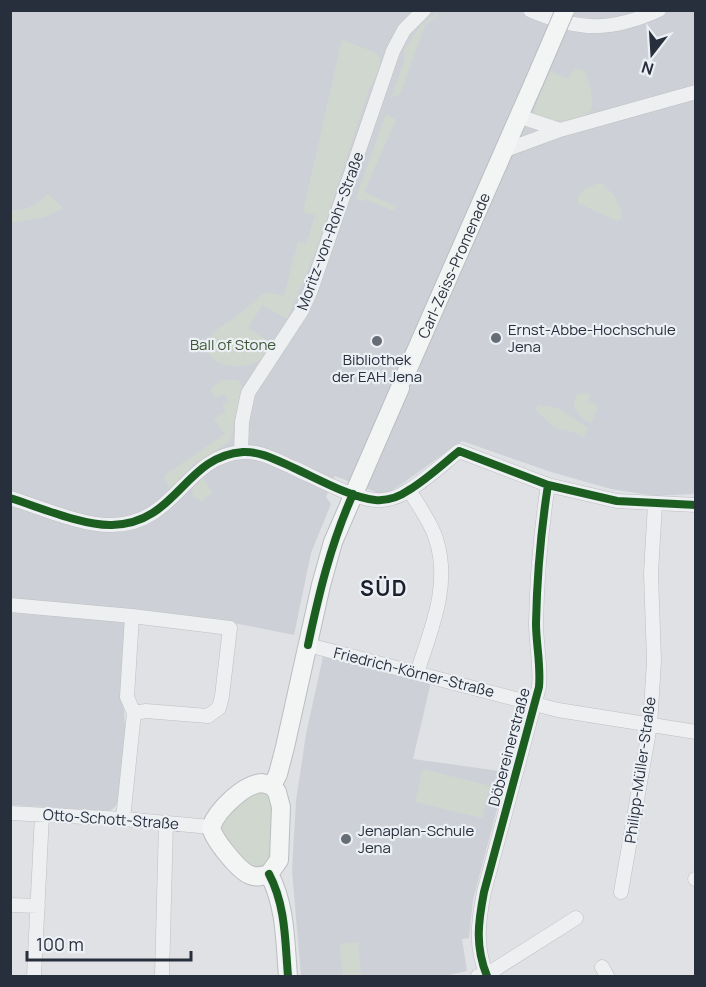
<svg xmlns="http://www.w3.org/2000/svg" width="706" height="987" font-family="Manrope,sans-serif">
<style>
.built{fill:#cdd1d7}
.green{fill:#d0d7cf}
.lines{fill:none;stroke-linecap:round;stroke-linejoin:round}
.minor-casing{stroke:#bdbfc2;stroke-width:15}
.major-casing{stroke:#bbbec1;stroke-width:20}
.minor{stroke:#eeeff0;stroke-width:14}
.major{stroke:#f3f4f4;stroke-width:18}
.major-bridge-casing{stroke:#bbbec1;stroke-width:20;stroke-linecap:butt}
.major-bridge{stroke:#f3f4f4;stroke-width:18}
.cycleway-casing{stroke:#eceff4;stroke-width:11}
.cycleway{stroke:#1b5e20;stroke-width:8}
.poi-dot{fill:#676d77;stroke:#eceff4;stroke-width:2}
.labels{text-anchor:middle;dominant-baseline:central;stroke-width:4.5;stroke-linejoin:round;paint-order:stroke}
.street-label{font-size:15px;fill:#272f3c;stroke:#eceff4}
.poi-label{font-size:15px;fill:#272f3c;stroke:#eceff4;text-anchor:start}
.park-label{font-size:15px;fill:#3c5735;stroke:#eceff4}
.district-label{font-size:21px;font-weight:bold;letter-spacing:1.5px;fill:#19202c;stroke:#eceff4}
</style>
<rect width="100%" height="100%" fill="#dfe1e4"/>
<path class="built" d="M 10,11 L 695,11 L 695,494 L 655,496 L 611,489 L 551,472 L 462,441 L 389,493 L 378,493 L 335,476 L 326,497 L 331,504 L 311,553 L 294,635 L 229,622 L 129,610 L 123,697 L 126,739 L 118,800 L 116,806 L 110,811 L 11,805 Z
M 323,657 L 431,682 L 413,759 L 507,772 L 473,900 L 469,938 L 462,939 L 467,971 L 444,976 L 301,976 L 292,870 L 296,801 L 306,734 Z"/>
<path class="green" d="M 437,13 L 437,16 L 425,25 L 400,94 L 391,98 L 405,59 L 404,50 L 420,26 Z
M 342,40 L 377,53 C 385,66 377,77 369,89 L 317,248 L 287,319 L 262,305 L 248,328 L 271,343 C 267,349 263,358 257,362 C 239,372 194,364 211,336 C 216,328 226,324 233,319 C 245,310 254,300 266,292 L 284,296 L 298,242 L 306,244 L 315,215 L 303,212 Z
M 575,68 L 585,71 C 588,83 597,102 589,112 C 581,123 541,124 534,110 L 550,71 L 568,79 Z
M 386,114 L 396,120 L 364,192 L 396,206 L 394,211 L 365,199 L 364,202 L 356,198 Z
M 601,183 C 613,192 620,203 622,218 L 617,221 L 578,203 L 578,197 C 583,189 591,185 601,183 Z
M 48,194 L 63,208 L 45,217 L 11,223 L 11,210 C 27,211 36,205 48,194 Z
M 221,380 L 237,380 L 242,385 L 231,438 L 228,443 L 194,464 L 170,489 L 164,478 L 165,475 L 225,434 L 214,419 L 226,411 L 222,405 L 229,401 L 224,394 L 216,398 L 210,390 Z
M 585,393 L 590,395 L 588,402 L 598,406 L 591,423 L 583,419 L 574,408 L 576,395 Z
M 539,405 L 558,408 L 588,428 L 583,438 C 575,430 569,432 560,429 C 549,425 543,417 535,409 Z
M 202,477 L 213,492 L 201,501 L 193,496 L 192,489 Z
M 423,769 L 490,786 L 482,818 L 415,802 Z
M 254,791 L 267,793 L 272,797 L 273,855 L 265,867 L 253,869 C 241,856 213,839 221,819 Z
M 358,942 L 361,976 L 343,976 L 340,944 Z"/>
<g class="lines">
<defs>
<path id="minor" d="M 530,10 C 578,31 611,32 659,10
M 518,116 L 560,130
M 503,151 L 560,130 L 696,92
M 241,452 L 242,422 L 248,393 L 301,312 L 311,290 L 393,51 L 404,30 L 424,10
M 409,490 C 418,505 431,522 436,539 C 451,585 431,629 417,673
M 10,498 C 39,507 83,526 112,525 C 177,524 184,456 243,452 C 261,451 278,461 294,468 C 316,478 352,498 375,500 C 386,501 399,497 409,490 C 427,479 443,464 459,451 L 548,485 L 617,501 L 696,505
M 10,605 L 132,616 L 230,628 L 222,696 L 219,708 L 208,716 L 146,711 L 134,713
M 308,645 L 558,710 L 696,732
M 10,813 L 123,819 L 211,827
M 123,819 L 134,713 L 127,697 L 132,616
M 695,879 L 696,879
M 621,892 L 650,725 L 654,661 L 651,573 L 655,504
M 10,905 L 38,906
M 602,967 L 607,976
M 34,976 L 42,815
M 162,976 L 166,823
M 478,976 L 486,975 L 576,918
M 487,976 C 475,946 478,923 484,892 L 539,687 C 541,665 536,644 536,623 C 537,576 541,530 548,485"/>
<g id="major">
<path id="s1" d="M 404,378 L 534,82"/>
<path d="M 262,783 L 272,786 L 277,792 L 281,807 L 279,860 L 269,874 C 263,876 257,878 250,875 C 239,871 213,839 211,827 C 217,810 244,784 262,783 Z"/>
<path d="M 272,786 L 278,774 L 285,747 L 321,585 L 333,542 L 400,388"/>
<path d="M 269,874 C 286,906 285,942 288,976"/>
</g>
</defs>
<use href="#minor" class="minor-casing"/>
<use href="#major" class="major-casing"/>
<use href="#minor" class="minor"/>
<use href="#major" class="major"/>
<defs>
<path id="major-bridge" d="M 534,82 L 565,10"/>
</defs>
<use href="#major-bridge" class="major-bridge-casing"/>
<use href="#major-bridge" class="major-bridge"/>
<defs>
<path id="cycleway" d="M 10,498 C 39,507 83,526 112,525 C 177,524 184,456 243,452 C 261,451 278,461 294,468 C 316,478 352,498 375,500 C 386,501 399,497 409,490 C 427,479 443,464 459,451 L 548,485 L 617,501 L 696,505
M 308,645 C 319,593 331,543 353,494
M 269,874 C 286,906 285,942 288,976
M 487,976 C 475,946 478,923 484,892 L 539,687 C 541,665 536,644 536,623 C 537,576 541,530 548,485"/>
</defs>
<use href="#cycleway" class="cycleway-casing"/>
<use href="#cycleway" class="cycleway"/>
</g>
<g class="poi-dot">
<circle cx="496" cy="338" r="6"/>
<circle cx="377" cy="341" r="6"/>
<circle cx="346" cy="839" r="6"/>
</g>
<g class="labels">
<g class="street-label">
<text transform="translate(330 231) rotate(-70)">Moritz-von-Rohr-Straße</text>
<text stroke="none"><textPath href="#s1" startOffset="123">Carl-Zeiss-Promenade</textPath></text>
<text transform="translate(414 672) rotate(14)">Friedrich-Körner-Straße</text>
<text transform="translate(509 747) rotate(-75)">Döbereinerstraße</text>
<text transform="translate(640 770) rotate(-82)">Philipp-Müller-Straße</text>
<text transform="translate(111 819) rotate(4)">Otto-Schott-Straße</text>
</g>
<g class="poi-label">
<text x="508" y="329">Ernst-Abbe-Hochschule<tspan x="508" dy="17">Jena</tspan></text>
<text x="377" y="359" text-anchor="middle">Bibliothek<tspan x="377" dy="17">der EAH Jena</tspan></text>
<text x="358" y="830">Jenaplan-Schule<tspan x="358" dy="17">Jena</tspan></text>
</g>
<g class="park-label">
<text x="233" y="344">Ball of Stone</text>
</g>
<g class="district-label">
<text x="384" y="588">SÜD</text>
</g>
</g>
<rect width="706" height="987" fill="none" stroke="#272f3c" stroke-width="24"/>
<g transform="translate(652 54) rotate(197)" stroke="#eceff4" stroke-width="4.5" paint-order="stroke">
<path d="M0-4.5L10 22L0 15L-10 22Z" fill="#272f3c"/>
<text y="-9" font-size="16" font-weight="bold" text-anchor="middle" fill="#272f3c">N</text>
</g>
<path d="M27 951v9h164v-9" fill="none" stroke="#272f3c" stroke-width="3"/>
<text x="36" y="951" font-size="18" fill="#272f3c" stroke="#eceff4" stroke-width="4.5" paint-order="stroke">100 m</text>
</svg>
